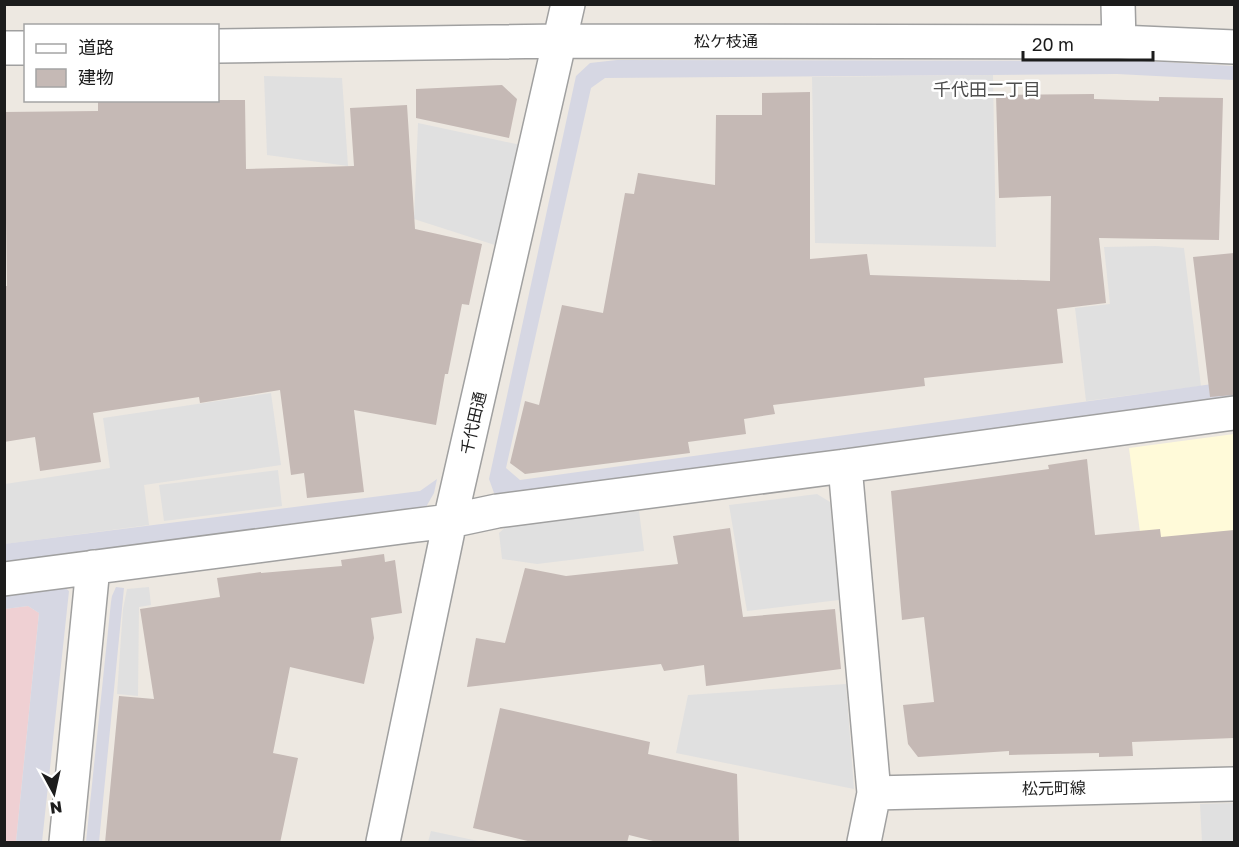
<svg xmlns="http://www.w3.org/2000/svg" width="1239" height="847" font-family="'Golos Text','Noto Sans JP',sans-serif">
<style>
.commercial{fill:#efd0d3}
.education{fill:#fffad9}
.parking{fill:#e0e0e0}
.plaza{fill:#d6d7e3}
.building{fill:#c5b9b5}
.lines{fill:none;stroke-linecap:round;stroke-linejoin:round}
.minor-casing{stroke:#a0a0a0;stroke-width:36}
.minor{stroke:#fff;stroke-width:33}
.labels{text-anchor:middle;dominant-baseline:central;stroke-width:5;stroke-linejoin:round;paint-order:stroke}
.street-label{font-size:16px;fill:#1c1c1c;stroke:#fff}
.neighbourhood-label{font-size:18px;fill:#4f4f4f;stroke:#fff}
</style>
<rect width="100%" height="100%" fill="#ede8e1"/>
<path class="commercial" d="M 28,606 L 39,613 L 16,842 L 4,842 L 4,609 Z"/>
<path class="education" d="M 1234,434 L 1234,630 L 1206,631 L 1149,601 L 1129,448 Z"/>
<path class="parking" d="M 993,75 L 996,247 L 815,243 L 812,77 Z
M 264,76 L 342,78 L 348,166 L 267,155 Z
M 418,123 L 525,146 L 501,247 L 414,219 Z
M 1156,246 L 1184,248 L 1201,386 L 1086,401 L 1075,308 L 1110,304 L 1104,247 Z
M 271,393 L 281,465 L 144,485 L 149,525 L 5,544 L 5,484 L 110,468 L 103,418 Z
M 278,470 L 282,506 L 164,521 L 159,485 Z
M 817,494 L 830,502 L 839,600 L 747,611 L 729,505 Z
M 639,511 L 644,551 L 537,564 L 502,559 L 499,533 L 508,525 Z
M 149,587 L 151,605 L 139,607 L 138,696 L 117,694 L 123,609 L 127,589 Z
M 846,684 L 854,789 L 676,753 L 688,695 Z
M 1234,803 L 1234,842 L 1202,842 L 1200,804 Z
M 431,831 L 483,842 L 428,842 Z"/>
<path class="plaza" d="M 617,60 L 1147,61 L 1234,66 L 1234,80 L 1117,74 L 605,78 L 591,88 L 506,468 L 520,480 L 1234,381 L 1234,399 L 512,499 L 494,493 L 489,479 L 576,76 L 590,63 Z
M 437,479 L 434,493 L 426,507 L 418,509 L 5,566 L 4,544 L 420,491 Z
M 62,585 L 69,591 L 42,842 L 16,842 L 39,613 L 28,606 L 5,609 L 5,589 Z
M 116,587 L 124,588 L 99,842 L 86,842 L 111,602 L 112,596 Z"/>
<path class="building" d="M 502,85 L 517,99 L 509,138 L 416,118 L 416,89 Z
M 810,92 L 810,259 L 867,254 L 870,275 L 1050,281 L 1051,196 L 999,198 L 996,95 L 1094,94 L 1094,99 L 1159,101 L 1159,97 L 1223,98 L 1219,240 L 1099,238 L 1106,303 L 1057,309 L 1063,363 L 924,378 L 925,386 L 773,405 L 775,414 L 744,419 L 746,434 L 688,442 L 690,453 L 525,474 L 510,463 L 525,401 L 539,405 L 562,305 L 603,313 L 625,193 L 634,194 L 638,173 L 715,185 L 716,115 L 762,115 L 762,93 Z
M 98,100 L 245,100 L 246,169 L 354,166 L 350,108 L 407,105 L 415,229 L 482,244 L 469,305 L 462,304 L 448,374 L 445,374 L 436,425 L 354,410 L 364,492 L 307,498 L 304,473 L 291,475 L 280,390 L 200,403 L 199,397 L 93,413 L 101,462 L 40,471 L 35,437 L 4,442 L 4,286 L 7,286 L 6,219 L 4,219 L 4,112 L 98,111 Z
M 1234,253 L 1234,395 L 1210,397 L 1193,257 Z
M 1087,459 L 1095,535 L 1160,529 L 1161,537 L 1234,530 L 1234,738 L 1132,742 L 1133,756 L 1099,757 L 1099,753 L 1009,755 L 1009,751 L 918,757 L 908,744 L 903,705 L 934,702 L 924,617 L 902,620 L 891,491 L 1049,469 L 1048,465 Z
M 730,528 L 743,617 L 835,609 L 841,669 L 706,686 L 704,665 L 664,671 L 661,664 L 467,687 L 476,638 L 505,643 L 525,568 L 566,576 L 678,564 L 673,536 Z
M 384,554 L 385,562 L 395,560 L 402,613 L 371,618 L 374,638 L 364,684 L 290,667 L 273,753 L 298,758 L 280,843 L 105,843 L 119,696 L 154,699 L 140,609 L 220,597 L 217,578 L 261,572 L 261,573 L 342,566 L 341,560 Z
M 500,708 L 650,742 L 648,754 L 737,774 L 739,843 L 661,843 L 629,835 L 627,843 L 536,843 L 473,828 Z"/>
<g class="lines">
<defs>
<path id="minor" d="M 1118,4 L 1119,42
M 218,46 L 561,41 L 1119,42 L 1234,47
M 4,48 L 26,48
M 845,466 L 874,793 L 864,842
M 4,579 L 409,526 L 450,521 L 497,511 L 845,466 L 1234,413
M 874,793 L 1234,784
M 66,842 L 93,567
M 383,842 L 450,521 L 568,4"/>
</defs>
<use href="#minor" class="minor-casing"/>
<use href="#minor" class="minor"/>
</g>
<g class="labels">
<g class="street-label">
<text x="726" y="41">松ケ枝通</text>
<text transform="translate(473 423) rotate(-77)">千代田通</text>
<text transform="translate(1054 788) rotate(-1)">松元町線</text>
</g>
<g class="neighbourhood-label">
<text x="987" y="89">千代田二丁目</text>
</g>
</g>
<rect width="1239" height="847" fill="none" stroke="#1c1c1c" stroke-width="12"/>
<rect x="24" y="24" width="195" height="78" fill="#ffffff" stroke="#a4a4a4" stroke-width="1.5"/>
<rect x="36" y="44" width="30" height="9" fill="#ffffff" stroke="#a4a4a4" stroke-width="1.5"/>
<text x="78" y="54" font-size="18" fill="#1c1c1c">道路</text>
<rect x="36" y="69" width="30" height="18" fill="#c5b9b5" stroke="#a4a4a4" stroke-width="1.5"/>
<text x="78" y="84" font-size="18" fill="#1c1c1c">建物</text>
<g transform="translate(54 793) rotate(172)" stroke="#ffffff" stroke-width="4.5" paint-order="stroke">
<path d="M0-4.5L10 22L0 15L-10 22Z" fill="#1c1c1c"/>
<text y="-9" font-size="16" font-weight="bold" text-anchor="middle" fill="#1c1c1c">N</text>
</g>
<path d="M1023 51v9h130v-9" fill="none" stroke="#1c1c1c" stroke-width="3"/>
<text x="1032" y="51" font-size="18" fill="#1c1c1c" stroke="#ffffff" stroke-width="4.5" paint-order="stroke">20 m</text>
</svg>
